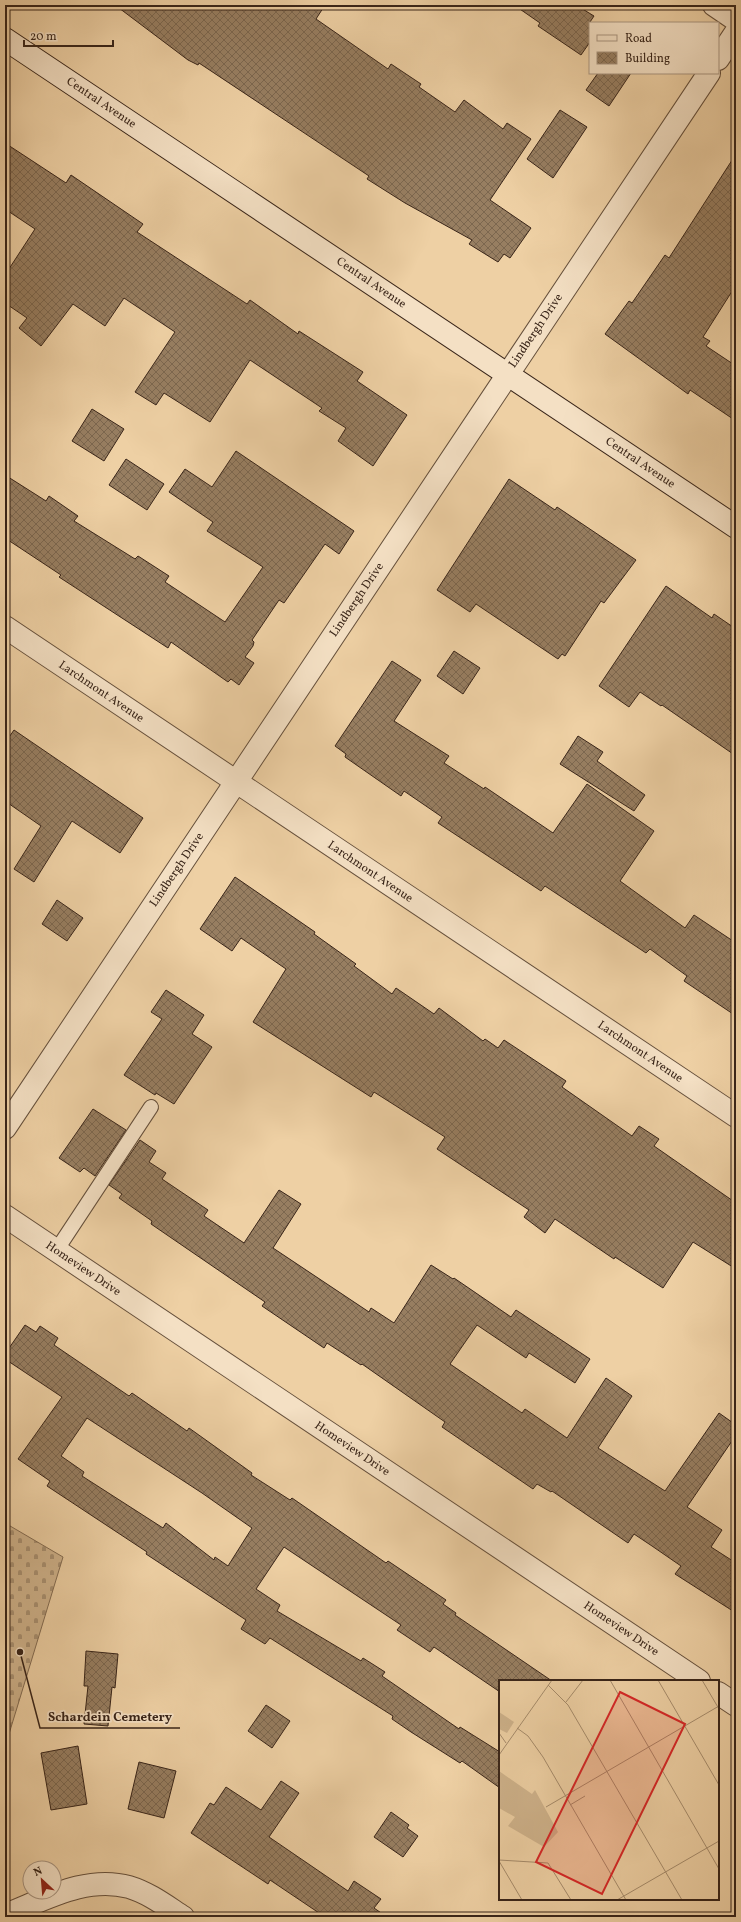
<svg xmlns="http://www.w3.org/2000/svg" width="741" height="1922" font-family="Vollkorn,serif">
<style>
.cemetery{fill:url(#cemetery-stones);stroke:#846c52}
.building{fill:url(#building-cross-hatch);stroke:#392519;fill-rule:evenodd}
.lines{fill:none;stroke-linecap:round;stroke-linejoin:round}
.lane-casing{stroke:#66503c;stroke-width:16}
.street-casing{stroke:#66503c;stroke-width:24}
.secondary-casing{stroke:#392519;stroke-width:24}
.lane{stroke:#f4e0c4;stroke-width:14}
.street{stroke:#f4e0c4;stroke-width:22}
.secondary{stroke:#f4e0c4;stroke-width:22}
.labels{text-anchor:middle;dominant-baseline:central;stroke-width:3.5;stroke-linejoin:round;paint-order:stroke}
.street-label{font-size:12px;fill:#392519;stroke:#f4e0c4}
.inset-road{fill:none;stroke:#a68c6c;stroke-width:1}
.view{fill:#d62828;fill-opacity:0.15;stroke:#d62828;stroke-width:2}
.inset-edge{fill:none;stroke:#392519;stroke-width:2}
.leader{fill:none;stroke:#392519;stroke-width:1.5}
.callout-dot{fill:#392519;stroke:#f4e0c4;stroke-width:1.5}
.callout-label{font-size:13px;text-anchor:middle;font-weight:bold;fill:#392519;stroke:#f4e0c4;stroke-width:3.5;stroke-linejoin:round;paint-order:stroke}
</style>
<defs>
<pattern id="cemetery-stones" width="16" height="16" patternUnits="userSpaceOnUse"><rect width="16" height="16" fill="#cfb38c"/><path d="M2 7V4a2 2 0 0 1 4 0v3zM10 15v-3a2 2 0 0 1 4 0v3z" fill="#a99172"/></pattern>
<pattern id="building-cross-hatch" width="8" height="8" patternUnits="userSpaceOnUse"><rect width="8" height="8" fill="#977e61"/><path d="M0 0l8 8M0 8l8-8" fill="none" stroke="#7c674f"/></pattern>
</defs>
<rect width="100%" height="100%" fill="#eed0a4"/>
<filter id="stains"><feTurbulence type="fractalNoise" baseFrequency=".005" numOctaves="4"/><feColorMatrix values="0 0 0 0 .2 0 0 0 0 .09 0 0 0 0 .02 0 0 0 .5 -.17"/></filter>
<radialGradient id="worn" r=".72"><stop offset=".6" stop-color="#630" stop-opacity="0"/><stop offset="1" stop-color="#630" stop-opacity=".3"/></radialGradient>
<path class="cemetery" d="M 5,1523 L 63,1557 L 5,1747 Z"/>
<path class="building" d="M 115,5 L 325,5 L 316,19 L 388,69 L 391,64 L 421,84 L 419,87 L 455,112 L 464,100 L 503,129 L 507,123 L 531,139 L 490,200 L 531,228 L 510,258 L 504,254 L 498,262 L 469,244 L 472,240 L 405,203 L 367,179 L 369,176 L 199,63 L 198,65 L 188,60 Z
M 514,5 L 576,5 L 594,16 L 590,22 L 590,42 L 581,55 L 538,26 L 540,23 Z
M 598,73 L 631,73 L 609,106 L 586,90 Z
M 560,110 L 587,127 L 553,178 L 527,159 Z
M 5,143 L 66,183 L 71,175 L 143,224 L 137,232 L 247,304 L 250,300 L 298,334 L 299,331 L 363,372 L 357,381 L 407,415 L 373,466 L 338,441 L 346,428 L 319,411 L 322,408 L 250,360 L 210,422 L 164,393 L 156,405 L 135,392 L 175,332 L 124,298 L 105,326 L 73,304 L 41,346 L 19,328 L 27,318 L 5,303 L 5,275 L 35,229 L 5,209 Z
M 736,154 L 736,285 L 703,337 L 710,341 L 706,346 L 736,366 L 736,421 L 690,390 L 688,394 L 605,334 L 629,301 L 632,303 L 665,255 L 669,258 Z
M 92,409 L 124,429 L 104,461 L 72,441 Z
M 236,451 L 354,531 L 339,554 L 325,544 L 284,603 L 279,600 L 252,640 L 254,642 L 253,646 L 245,657 L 254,663 L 239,685 L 231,679 L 228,682 L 171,642 L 168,648 L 59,577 L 61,575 L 5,538 L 5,475 L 46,501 L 49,496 L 78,516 L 74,521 L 135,559 L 138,556 L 169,576 L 165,582 L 225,622 L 263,567 L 207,531 L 213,522 L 169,492 L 185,469 L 212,487 Z
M 126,459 L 164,484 L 147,510 L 109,485 Z
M 509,479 L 555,510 L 557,507 L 636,560 L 604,603 L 601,601 L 565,656 L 562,654 L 558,659 L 476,604 L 470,612 L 437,590 Z
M 666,586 L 712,618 L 714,614 L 736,629 L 736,756 L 662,705 L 661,706 L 640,692 L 629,707 L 599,686 Z
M 454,651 L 480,668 L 463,694 L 437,676 Z
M 392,661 L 421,680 L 394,721 L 449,756 L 444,763 L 484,789 L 485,787 L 553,833 L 587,784 L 654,831 L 620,881 L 685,928 L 694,915 L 736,943 L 736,1016 L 684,981 L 687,976 L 650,949 L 646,953 L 545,886 L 541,891 L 438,823 L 442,817 L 404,791 L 401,796 L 345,757 L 346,754 L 335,746 Z
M 14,730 L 143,818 L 120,853 L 72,821 L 34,882 L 14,869 L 41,826 L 5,801 L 5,743 Z
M 578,736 L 603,752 L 597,761 L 645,795 L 634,811 L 560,764 Z
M 235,877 L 315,932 L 314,934 L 356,964 L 354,966 L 392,994 L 396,988 L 434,1014 L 439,1008 L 483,1041 L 485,1039 L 498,1048 L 504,1040 L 566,1081 L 562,1087 L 632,1136 L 639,1126 L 659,1139 L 654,1146 L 736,1203 L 736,1269 L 693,1242 L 663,1288 L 615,1257 L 614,1259 L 555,1219 L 545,1233 L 524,1217 L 529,1210 L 437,1149 L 445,1137 L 374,1092 L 371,1097 L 253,1022 L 286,969 L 241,938 L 232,951 L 200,929 Z
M 57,900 L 83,918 L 67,941 L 42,924 Z
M 166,990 L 204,1015 L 192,1034 L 212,1047 L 174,1104 L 156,1093 L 155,1095 L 124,1075 L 162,1019 L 151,1012 Z
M 93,1109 L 126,1130 L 95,1176 L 84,1168 L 80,1172 L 59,1158 Z
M 140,1140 L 156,1151 L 149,1162 L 166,1173 L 162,1179 L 208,1210 L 204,1216 L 244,1243 L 279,1190 L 301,1204 L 273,1248 L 369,1312 L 371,1308 L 394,1323 L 431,1265 L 453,1279 L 454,1278 L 511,1317 L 516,1310 L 590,1359 L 575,1383 L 529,1353 L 526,1358 L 477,1325 L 450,1364 L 522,1413 L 525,1409 L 567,1438 L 606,1378 L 632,1396 L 598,1448 L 665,1491 L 719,1413 L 736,1425 L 736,1435 L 687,1507 L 722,1530 L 711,1547 L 736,1563 L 736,1613 L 675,1574 L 681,1566 L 652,1546 L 634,1534 L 628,1543 L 552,1491 L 551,1492 L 537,1484 L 533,1489 L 442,1427 L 445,1422 L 362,1364 L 361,1365 L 327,1343 L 324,1348 L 262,1306 L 265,1302 L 151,1224 L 152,1221 L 119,1198 L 122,1194 L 109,1185 Z
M 25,1325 L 36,1332 L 40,1326 L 58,1338 L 54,1345 L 129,1396 L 132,1393 L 187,1431 L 189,1428 L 252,1473 L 251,1475 L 290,1500 L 292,1498 L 386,1563 L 388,1561 L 446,1600 L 443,1604 L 456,1613 L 455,1615 L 552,1681 L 500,1681 L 500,1692 L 434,1647 L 430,1652 L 397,1630 L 401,1625 L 284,1547 L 256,1589 L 280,1605 L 277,1611 L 361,1661 L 363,1658 L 385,1672 L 382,1676 L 459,1729 L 460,1727 L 500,1752 L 500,1788 L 462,1761 L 460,1763 L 411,1732 L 392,1719 L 393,1716 L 270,1638 L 265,1644 L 241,1629 L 246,1620 L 146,1554 L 147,1552 L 47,1486 L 50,1481 L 18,1459 L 62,1397 L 5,1359 L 5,1354 ZM 87,1418 L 202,1493 L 252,1528 L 228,1566 L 215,1557 L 214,1560 L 166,1523 L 163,1528 L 82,1476 L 84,1472 L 61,1456 Z
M 86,1651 L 118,1654 L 115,1688 L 112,1687 L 108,1726 L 84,1724 L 88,1686 L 84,1686 Z
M 266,1705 L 290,1721 L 272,1748 L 248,1731 Z
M 78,1746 L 87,1804 L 51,1810 L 41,1753 Z
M 139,1762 L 176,1771 L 164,1818 L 128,1809 Z
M 281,1781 L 299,1793 L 269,1837 L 348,1891 L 354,1881 L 381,1899 L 374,1908 L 387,1917 L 325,1917 L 270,1880 L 268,1884 L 191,1833 L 210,1803 L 214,1805 L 226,1787 L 261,1810 Z
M 391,1812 L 409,1825 L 407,1828 L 418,1836 L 403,1857 L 374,1837 Z"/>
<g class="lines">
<defs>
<path id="lane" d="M 56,1251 L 151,1107"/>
<path id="street" d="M 714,5 L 736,20
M 718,59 L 736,32
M 5,627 L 736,1116
M 5,1128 L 709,73
M 5,1216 L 699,1681
M 718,1693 L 736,1705
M 5,1915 C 44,1900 86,1875 129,1887 C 149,1893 166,1906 183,1917"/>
<path id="secondary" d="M 5,39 L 736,527"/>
</defs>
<use href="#lane" class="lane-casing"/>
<use href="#street" class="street-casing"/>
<use href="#secondary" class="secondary-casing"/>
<use href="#lane" class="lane"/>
<use href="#street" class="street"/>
<use href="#secondary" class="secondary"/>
</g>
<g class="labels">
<g class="street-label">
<text transform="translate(101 103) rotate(34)">Central Avenue</text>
<text transform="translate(371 283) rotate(34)">Central Avenue</text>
<text transform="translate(536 331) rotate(-56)">Lindbergh Drive</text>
<text transform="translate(640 463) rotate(34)">Central Avenue</text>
<text transform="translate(357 600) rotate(-56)">Lindbergh Drive</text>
<text transform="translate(101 692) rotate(34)">Larchmont Avenue</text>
<text transform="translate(177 870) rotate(-56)">Lindbergh Drive</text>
<text transform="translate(370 872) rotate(34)">Larchmont Avenue</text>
<text transform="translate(640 1052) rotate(34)">Larchmont Avenue</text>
<text transform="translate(83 1269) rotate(34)">Homeview Drive</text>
<text transform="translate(352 1449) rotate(34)">Homeview Drive</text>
<text transform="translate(621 1629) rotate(34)">Homeview Drive</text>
</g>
</g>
<g transform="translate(499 1680)">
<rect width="220" height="220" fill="#eed0a4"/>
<path d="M 0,32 L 15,42 L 8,53 L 0,49 Z" fill="#cfb38c"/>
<path d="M 0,91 L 33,114 L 36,110 L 59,152 L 45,167 L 9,146 L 16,137 L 0,128 Z" fill="#cfb38c"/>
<path class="inset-road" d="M 111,0 L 220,189M 159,0 L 220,105M 203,0 L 220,29M 49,5 L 69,25 L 183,220M 67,22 L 84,0M 18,48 L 29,56 L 44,77 L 127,220M 0,53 L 7,63M 0,75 L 53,0M 71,125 L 86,116M 47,127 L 220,26M 0,180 L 49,183 L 72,220M 0,181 L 23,220M 118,220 L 220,161"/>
<path class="view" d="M 121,12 L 186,44 L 103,214 L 37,182 Z"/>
<rect width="220" height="220" class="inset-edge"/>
</g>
<path class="leader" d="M20 1652L40 1728H180"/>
<circle class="callout-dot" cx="20" cy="1652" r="4"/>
<g class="callout-label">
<text x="110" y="1721">Schardein Cemetery</text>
</g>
<rect width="741" height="1922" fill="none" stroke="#eed0a4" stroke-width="20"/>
<rect x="6" y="6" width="729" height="1910" fill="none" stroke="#392519" stroke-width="2"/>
<rect x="10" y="10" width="721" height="1902" fill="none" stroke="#392519"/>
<rect x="589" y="22" width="130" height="52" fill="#f4e0c4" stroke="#a99580"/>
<rect x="597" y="35" width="20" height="6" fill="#f4e0c4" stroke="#a99580"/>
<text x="625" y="42" font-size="12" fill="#392519">Road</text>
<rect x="597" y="52" width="20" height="12" fill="url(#building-cross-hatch)" stroke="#a99580"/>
<text x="625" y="62" font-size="12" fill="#392519">Building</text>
<g transform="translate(42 1880) rotate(334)"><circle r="19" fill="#f4e0c4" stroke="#a99580"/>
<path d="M0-3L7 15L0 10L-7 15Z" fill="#8f2418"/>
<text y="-6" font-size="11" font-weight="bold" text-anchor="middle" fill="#392519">N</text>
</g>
<path d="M24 40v6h89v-6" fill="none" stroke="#392519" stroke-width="2"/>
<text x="30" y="40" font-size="12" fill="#392519" stroke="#f4e0c4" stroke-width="3" paint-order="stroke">20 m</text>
<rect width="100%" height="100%" filter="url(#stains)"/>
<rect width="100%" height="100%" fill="url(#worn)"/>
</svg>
